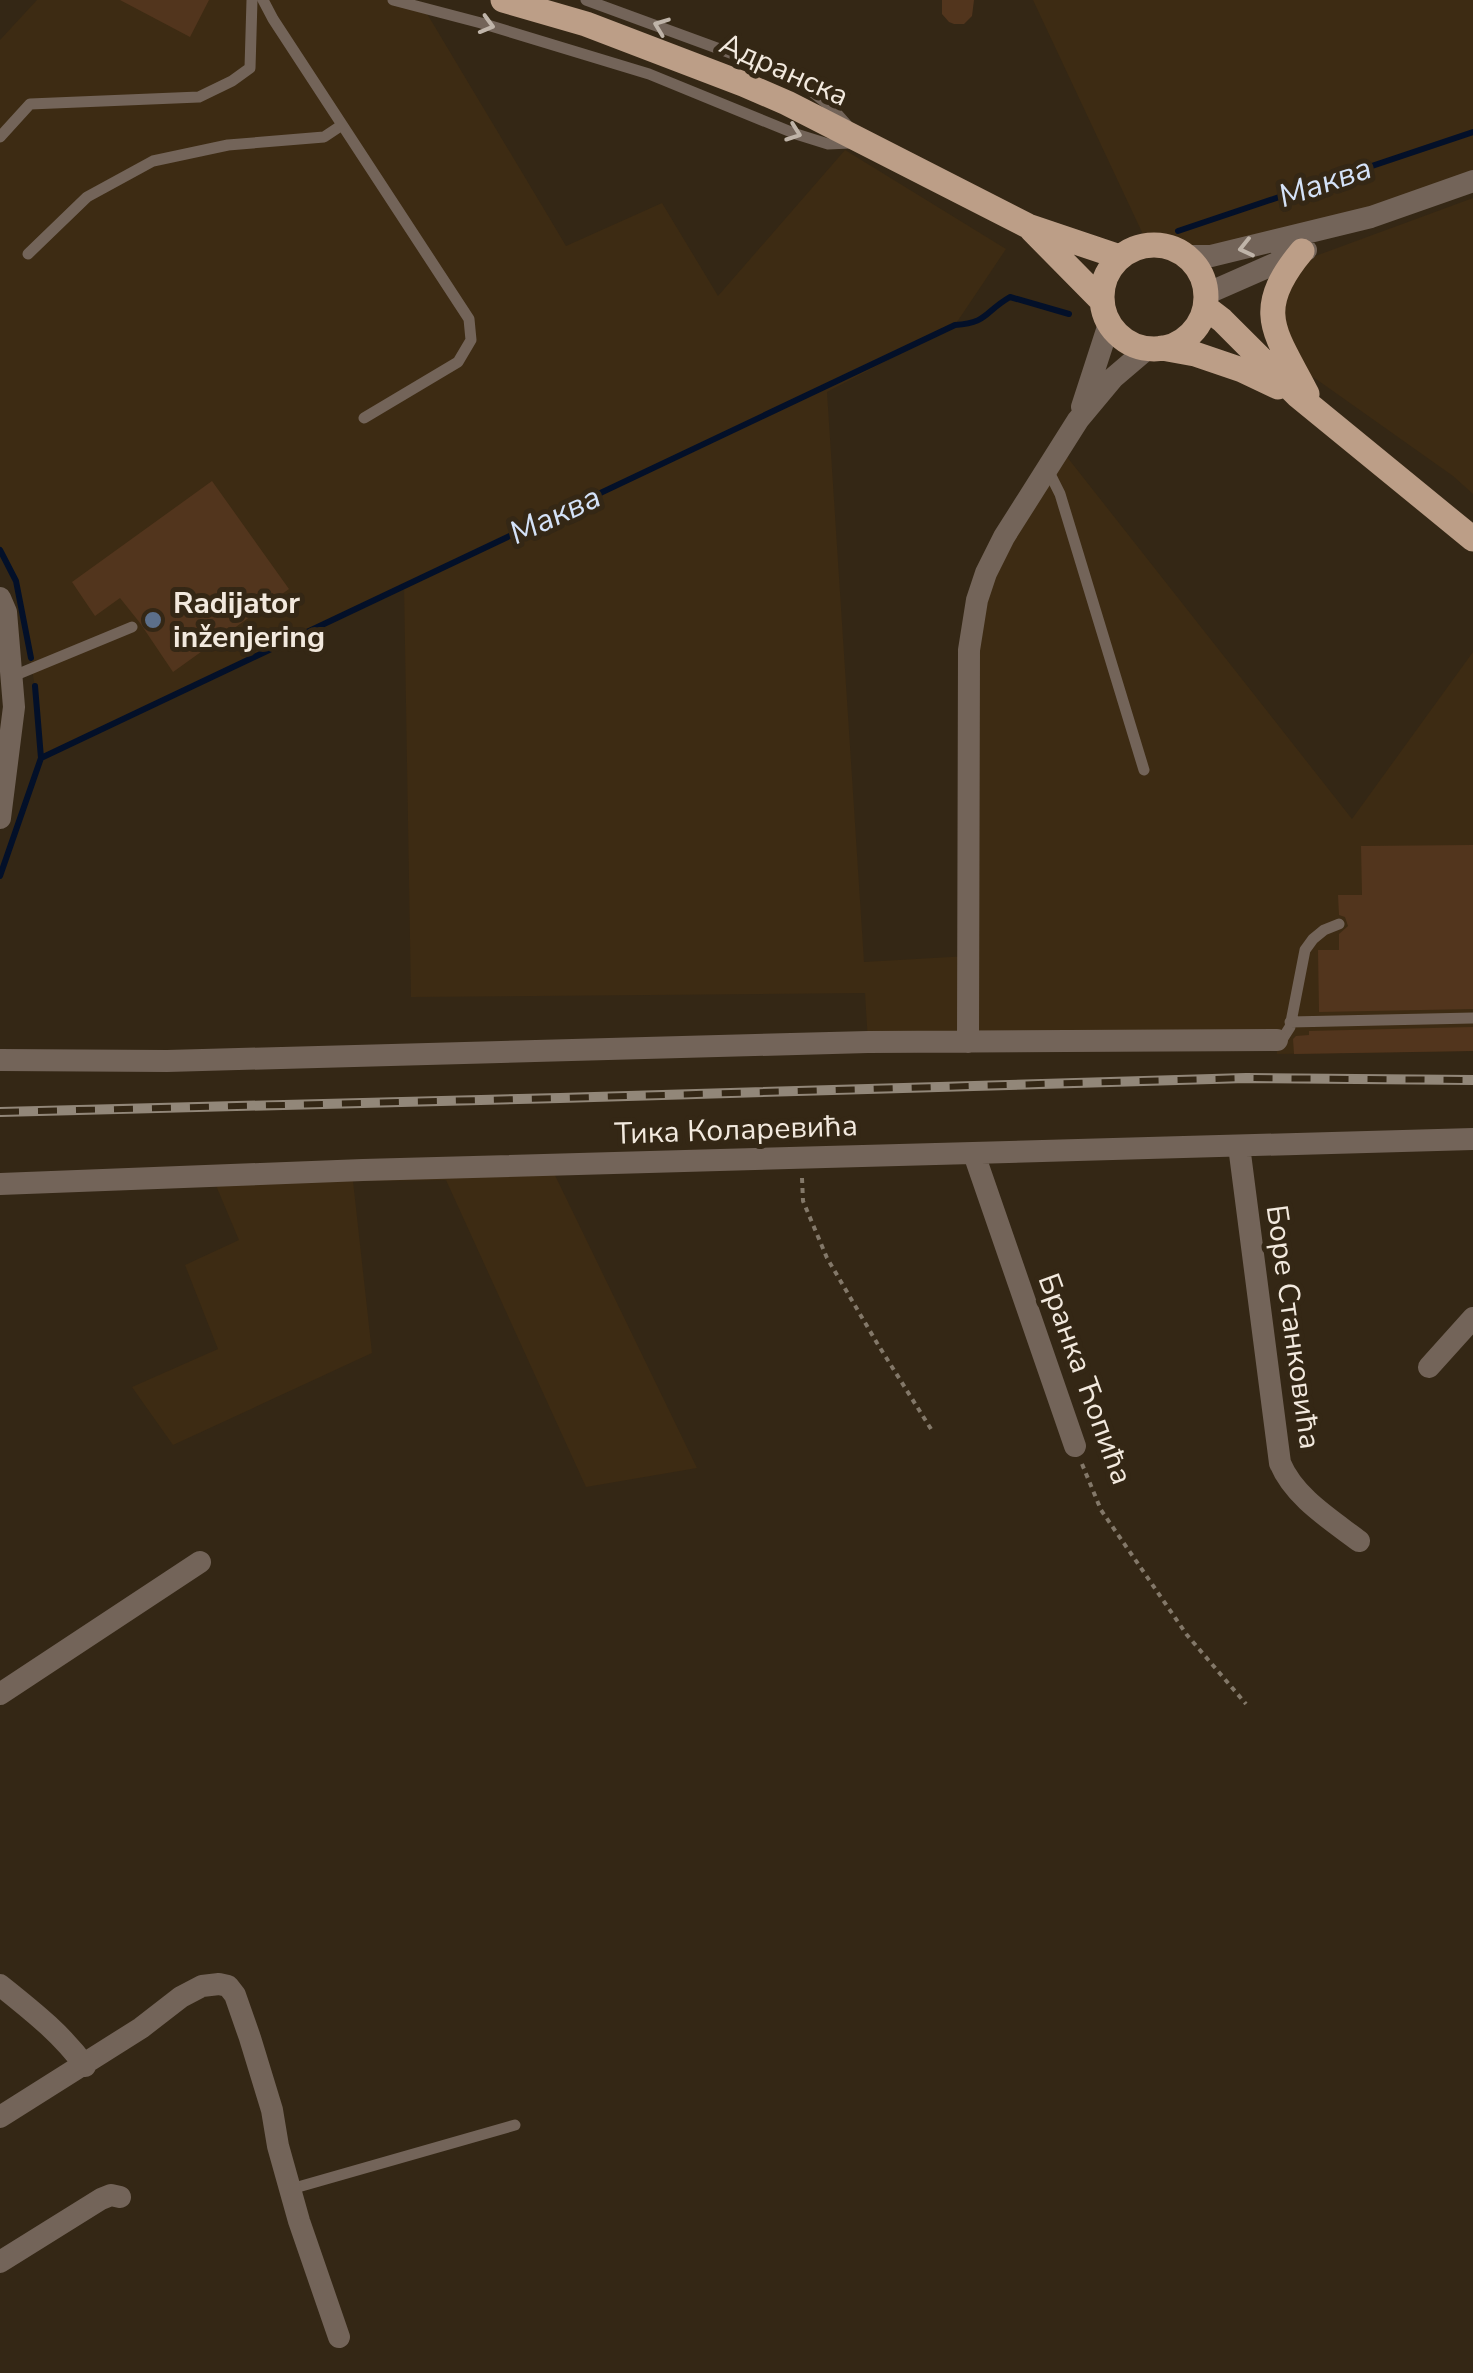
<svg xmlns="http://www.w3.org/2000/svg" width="1473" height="2373" font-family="'Nunito Sans',sans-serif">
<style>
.built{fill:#3d2b13}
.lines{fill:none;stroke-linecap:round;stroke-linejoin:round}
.stream{stroke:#031029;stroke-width:6}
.building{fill:#52351d}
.path{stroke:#837869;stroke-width:4;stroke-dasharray:5 5;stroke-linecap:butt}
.service{stroke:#736459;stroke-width:11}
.minor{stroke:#736459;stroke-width:22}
.primary{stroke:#bc9e87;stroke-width:25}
.rail-casing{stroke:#928779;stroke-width:10}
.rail{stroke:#342715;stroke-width:6;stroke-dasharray:19;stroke-linecap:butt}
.oneway{stroke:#bfb4a9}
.service-dot{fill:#5c6f8a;stroke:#342715;stroke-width:4}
.labels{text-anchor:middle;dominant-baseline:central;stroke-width:10;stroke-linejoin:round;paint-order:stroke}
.street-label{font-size:30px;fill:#f2e9de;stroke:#342715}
.poi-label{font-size:30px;font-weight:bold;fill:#f2e9de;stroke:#342715;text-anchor:start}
.water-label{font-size:32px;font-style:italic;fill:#d4e2f8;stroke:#342715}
</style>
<rect width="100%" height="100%" fill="#342715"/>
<path class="built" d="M 37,0 L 393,0 L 423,7 L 566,246 L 662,203 L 718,296 L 845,150 L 1006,249 L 955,325 L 827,392 L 864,962 L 968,956 L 977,600 L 1060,448 L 1352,819 L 1473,652 L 1473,1051 L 1277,1054 L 1277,1040 L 868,1042 L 865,993 L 411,997 L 404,585 L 41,758 L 36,694 L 21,601 L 16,581 L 0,550 L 0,40 Z
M 1033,0 L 1473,0 L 1473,181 L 1187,256 L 1176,249 L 1162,245 L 1148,245 Z
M 1473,198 L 1473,494 L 1453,476 L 1316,379 L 1292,366 L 1283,351 L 1281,279 L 1291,265 Z
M 550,1165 L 697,1468 L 586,1487 L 446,1180 L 353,1181 L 372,1353 L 173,1445 L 132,1387 L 218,1349 L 185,1265 L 239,1240 L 212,1176 Z"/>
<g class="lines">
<path class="stream" d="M 1178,231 L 1473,132
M 0,550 L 16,581 L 31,658
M 41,758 L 955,325 C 988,323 984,312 1010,297 L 1069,314
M 0,876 L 41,758 L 35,686"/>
</g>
<path class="building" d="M 120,0 L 209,0 L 190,37 Z
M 942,0 L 974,0 L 972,16 L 964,24 L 954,24 L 949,22 L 942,14 Z
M 212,481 L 289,589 L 173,672 L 140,623 L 120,598 L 95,616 L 72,582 Z
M 1473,845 L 1473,1009 L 1319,1012 L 1318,950 L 1339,950 L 1339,934 L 1348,926 L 1345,917 L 1339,915 L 1338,895 L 1362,895 L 1361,846 Z
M 1473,1027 L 1473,1051 L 1294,1054 L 1293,1039 L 1296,1036 L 1309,1035 L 1309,1031 Z"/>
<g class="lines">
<path class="path" d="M 802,1178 L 803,1201 L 827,1258 L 877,1343 L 931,1429
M 1082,1464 L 1101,1510 L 1187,1635 L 1246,1704"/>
<path class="service" d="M 263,0 L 273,19 L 469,319 L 471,340 L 458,362 L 364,418
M 393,0 L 481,23 L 649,74 L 796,134 L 828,144 L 850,143
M 586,0 L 755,62 L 801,83 L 831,107 L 847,125
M 0,137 L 30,104 L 199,97 L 232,81 L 250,68 L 252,0
M 28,254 L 87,197 L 153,161 L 228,145 L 324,137 L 342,125
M 1045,471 L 1051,476 L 1060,494 L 1144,770
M 11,677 L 132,627
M 1290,1022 L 1473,1018
M 1277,1040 L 1283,1038 L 1290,1027 L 1305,950 L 1313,939 L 1324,930 L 1339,924
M 291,2189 L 515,2125"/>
<path class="minor" d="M 1187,256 L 1211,256 L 1371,217 L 1473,181
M 1206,294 L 1306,250
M 1082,407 L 1109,324
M 0,598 L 6,612 L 14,707 L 0,818
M 968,1042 L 969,650 L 977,600 L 986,573 L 1004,537 L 1078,420 L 1113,378 L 1147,349
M 0,1060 L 167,1061 L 868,1042 L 1277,1040
M 1239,1146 L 1280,1463 C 1294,1497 1330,1519 1359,1541
M 974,1154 L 1075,1446
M 0,1184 L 363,1170 L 1473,1139
M 1429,1367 L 1473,1318
M 0,1694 L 200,1562
M 0,1985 C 31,2010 61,2033 85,2066
M 0,2117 L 141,2028 L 181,1997 L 202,1986 L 219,1984 L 228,1986 L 235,1995 L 250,2038 L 272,2110 L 278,2146 L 299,2221 L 339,2337
M 0,2262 L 101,2199 L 111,2195 L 120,2197"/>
<path class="primary" d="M 503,0 L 586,24 L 743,84 L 787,103 L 1028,226 L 1120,257
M 1032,230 L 1102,301
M1102 297a52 52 0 1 1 104 0a52 52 0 1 1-104 0Z
M 1302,251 C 1251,312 1276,333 1307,394
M 1205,307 L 1222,320 L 1297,395 L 1473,539
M 1162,348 L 1195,354 L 1242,370 L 1278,387"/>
<defs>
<path id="rail" d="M 0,1112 L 560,1098 L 1246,1078 L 1473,1080"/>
</defs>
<use href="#rail" class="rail-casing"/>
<use href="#rail" class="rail"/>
</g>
<defs><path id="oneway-chevron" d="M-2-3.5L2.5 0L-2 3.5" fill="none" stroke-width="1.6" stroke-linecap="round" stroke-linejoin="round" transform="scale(2.5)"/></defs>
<g class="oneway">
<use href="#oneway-chevron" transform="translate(487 25) rotate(16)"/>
<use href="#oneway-chevron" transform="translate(661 26) rotate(-159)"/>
<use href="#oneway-chevron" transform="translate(794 133) rotate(20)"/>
<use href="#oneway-chevron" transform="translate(1246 248) rotate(167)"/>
</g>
<circle class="service-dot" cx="153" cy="620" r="10"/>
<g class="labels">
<g class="street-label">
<text transform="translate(784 70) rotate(24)">Адранска</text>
<text transform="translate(736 1130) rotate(-2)">Тика Коларевића</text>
<text transform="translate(1293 1327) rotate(82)">Боре Станковића</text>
<text transform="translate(1085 1379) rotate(70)">Бранка Ћопића</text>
</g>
<g class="poi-label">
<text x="173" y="603">Radijator<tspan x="173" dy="34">inženjering</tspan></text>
</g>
<g class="water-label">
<text transform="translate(1325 182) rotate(-19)">Маква</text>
<text transform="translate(555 515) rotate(-25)">Маква</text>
</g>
</g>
</svg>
